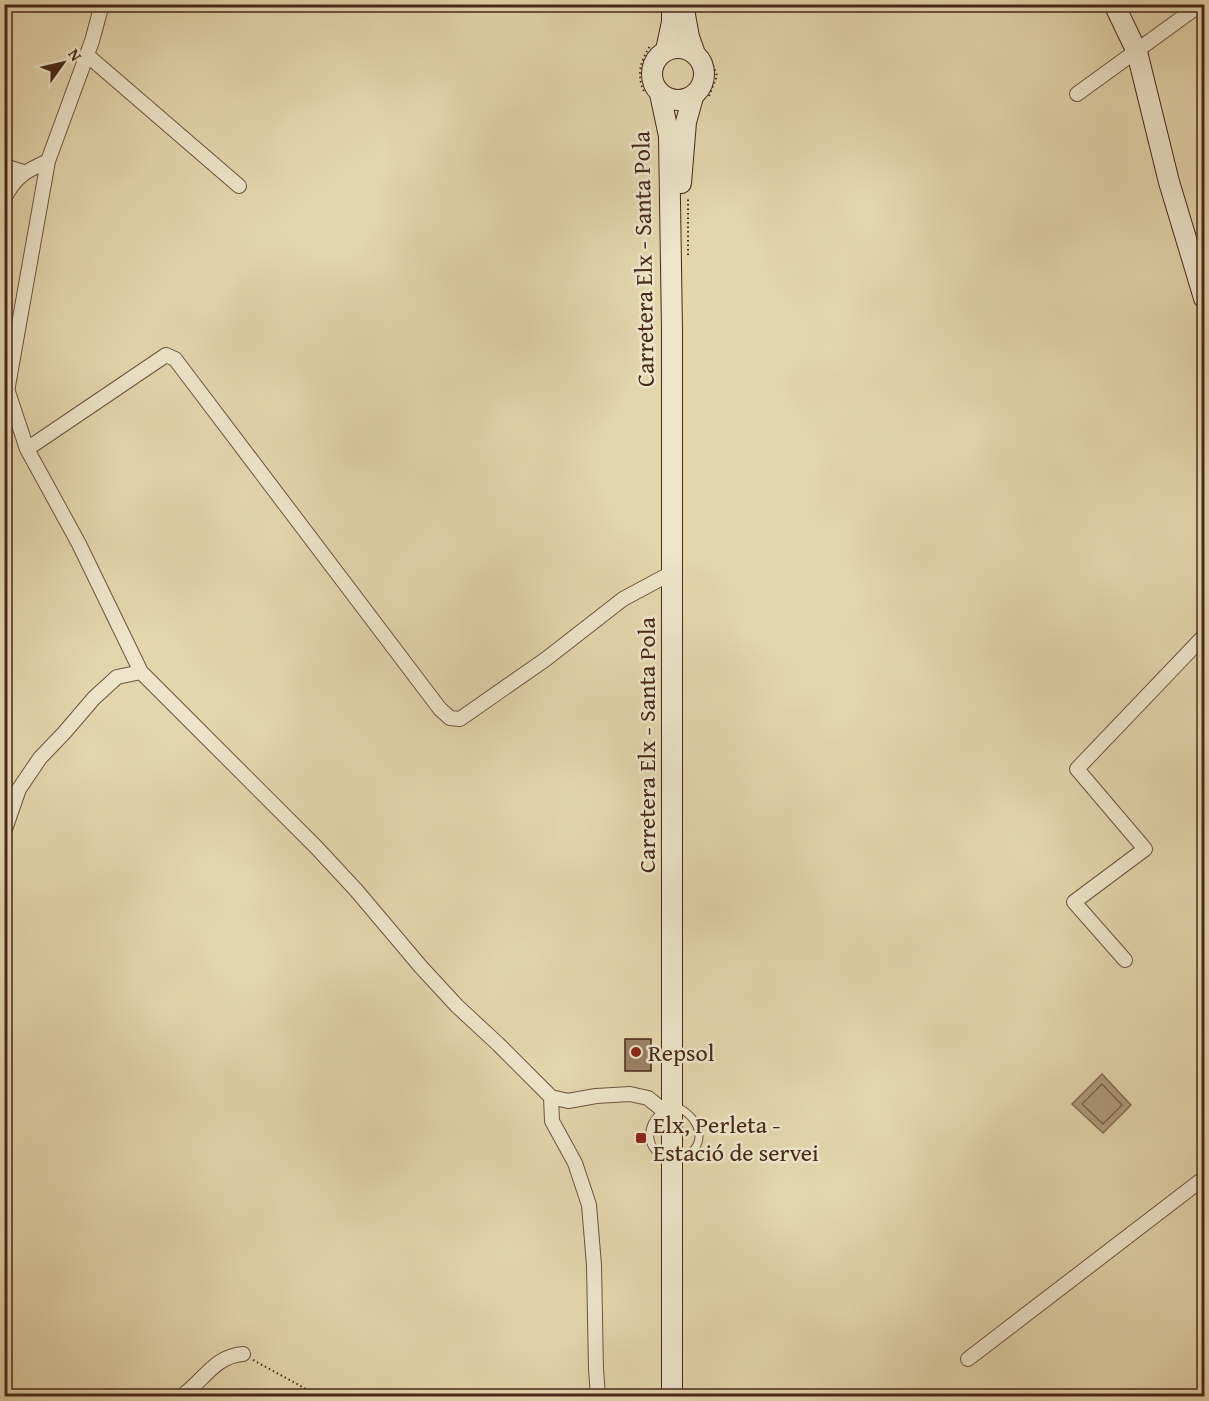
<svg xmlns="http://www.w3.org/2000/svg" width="1209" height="1401" font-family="'Gentium Book Plus',serif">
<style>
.water{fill:#ae9a7a;stroke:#856c53;stroke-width:1.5}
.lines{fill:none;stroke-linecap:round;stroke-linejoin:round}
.shore{stroke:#7b614a;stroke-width:1.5}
.building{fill:#998265;stroke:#482819;stroke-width:1.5}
.lane-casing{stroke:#6f533e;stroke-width:9}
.street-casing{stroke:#6f533e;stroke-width:16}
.secondary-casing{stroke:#482819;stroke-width:22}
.path{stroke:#482819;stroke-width:2;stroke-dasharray:1.5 3;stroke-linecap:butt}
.lane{stroke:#ede4c9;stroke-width:7}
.street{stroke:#ede4c9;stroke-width:14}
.secondary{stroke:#ede4c9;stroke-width:20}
.poi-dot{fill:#8f2418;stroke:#ede4c9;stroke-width:2}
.labels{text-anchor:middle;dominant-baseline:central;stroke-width:5;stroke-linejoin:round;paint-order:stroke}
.street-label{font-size:24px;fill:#482819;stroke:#ede4c9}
.poi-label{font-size:24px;fill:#482819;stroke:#ede4c9;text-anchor:start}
</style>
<rect width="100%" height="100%" fill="#e3d5ac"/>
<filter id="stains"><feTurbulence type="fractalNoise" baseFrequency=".00333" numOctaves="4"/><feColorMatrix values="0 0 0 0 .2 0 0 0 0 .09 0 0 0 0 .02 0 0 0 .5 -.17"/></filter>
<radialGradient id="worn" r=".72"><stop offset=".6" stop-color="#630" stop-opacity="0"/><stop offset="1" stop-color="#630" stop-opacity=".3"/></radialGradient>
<path class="water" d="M 1102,1074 L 1131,1105 L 1103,1133 L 1072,1104 Z"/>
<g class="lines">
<path class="shore" d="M 1102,1084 L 1122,1105 L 1103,1124 L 1082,1104 Z"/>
</g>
<path class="building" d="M 625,1039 L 651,1039 L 651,1071 L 625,1071 Z"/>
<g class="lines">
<defs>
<path id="lane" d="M 664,1111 C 644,1123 644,1153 670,1158
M 681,1158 C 707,1148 703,1122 681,1109"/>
<path id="street" d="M 87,55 L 239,186
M 1077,94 L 1201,4
M 4,166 L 23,172
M 4,199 C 15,176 26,171 48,161
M 7,389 L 27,449 L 79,544 L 141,672 L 317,848 L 356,890 L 421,967 L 457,1006 L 498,1044 L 551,1097 L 568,1101 L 596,1096 L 630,1094 L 648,1098 L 664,1111
M 6,397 L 48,161 L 92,41 L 102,4
M 27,449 L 166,355 L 175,359 L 440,709 L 450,718 L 460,719 L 546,659 L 623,599 L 664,577 L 671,576
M 4,832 L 19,789 L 40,758 L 64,733 L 94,698 L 117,677 L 141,672
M 1125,960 L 1074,902 L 1145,849 L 1077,769 L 1204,636
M 551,1097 L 552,1121 L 575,1163 L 589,1205 L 594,1265 L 596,1369 L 598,1396
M 968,1359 L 1204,1178
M 182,1396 C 204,1380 215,1356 243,1354"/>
<path id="secondary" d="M 683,4 L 689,37 L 695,54
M 1114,4 L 1137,52 L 1169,182 L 1204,298
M652 74a26 26 0 1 1 52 0a26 26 0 1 1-52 0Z
M 666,50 L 672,22 L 672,4
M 660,94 L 669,136 L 672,331 L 672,1396
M 681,183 L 686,122 L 693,97"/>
</defs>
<use href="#lane" class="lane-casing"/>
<use href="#street" class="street-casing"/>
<use href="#secondary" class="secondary-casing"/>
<path class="path" d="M 644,91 C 636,75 641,60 650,46
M 709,96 L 717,76 L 710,57
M 688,255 L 688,198
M 253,1360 L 319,1396"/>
<use href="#lane" class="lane"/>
<use href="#street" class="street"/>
<use href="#secondary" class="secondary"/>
</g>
<g class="poi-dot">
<circle cx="636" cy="1052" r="6"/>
<rect x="635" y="1132" width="12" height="12" rx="3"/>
</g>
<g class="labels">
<g class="street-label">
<text transform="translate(643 259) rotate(-91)">Carretera Elx - Santa Pola</text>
<text transform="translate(646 745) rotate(-90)">Carretera Elx - Santa Pola</text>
</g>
<g class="poi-label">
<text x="648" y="1052">Repsol</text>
<text x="653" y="1124">Elx, Perleta -<tspan x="653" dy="28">Estació de servei</tspan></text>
</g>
</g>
<rect width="1209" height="1401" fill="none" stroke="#e3d5ac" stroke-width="24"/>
<rect x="6" y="6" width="1197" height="1389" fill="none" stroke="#482819" stroke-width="3"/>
<rect x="12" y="12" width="1185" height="1377" fill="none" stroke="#482819" stroke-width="1.5"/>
<g transform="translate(63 63) rotate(56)" stroke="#ede4c9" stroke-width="4.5" paint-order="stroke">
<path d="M0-4.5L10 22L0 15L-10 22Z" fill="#482819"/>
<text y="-9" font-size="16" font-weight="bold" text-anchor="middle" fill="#482819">N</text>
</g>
<rect width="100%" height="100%" filter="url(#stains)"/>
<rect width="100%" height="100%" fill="url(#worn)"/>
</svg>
